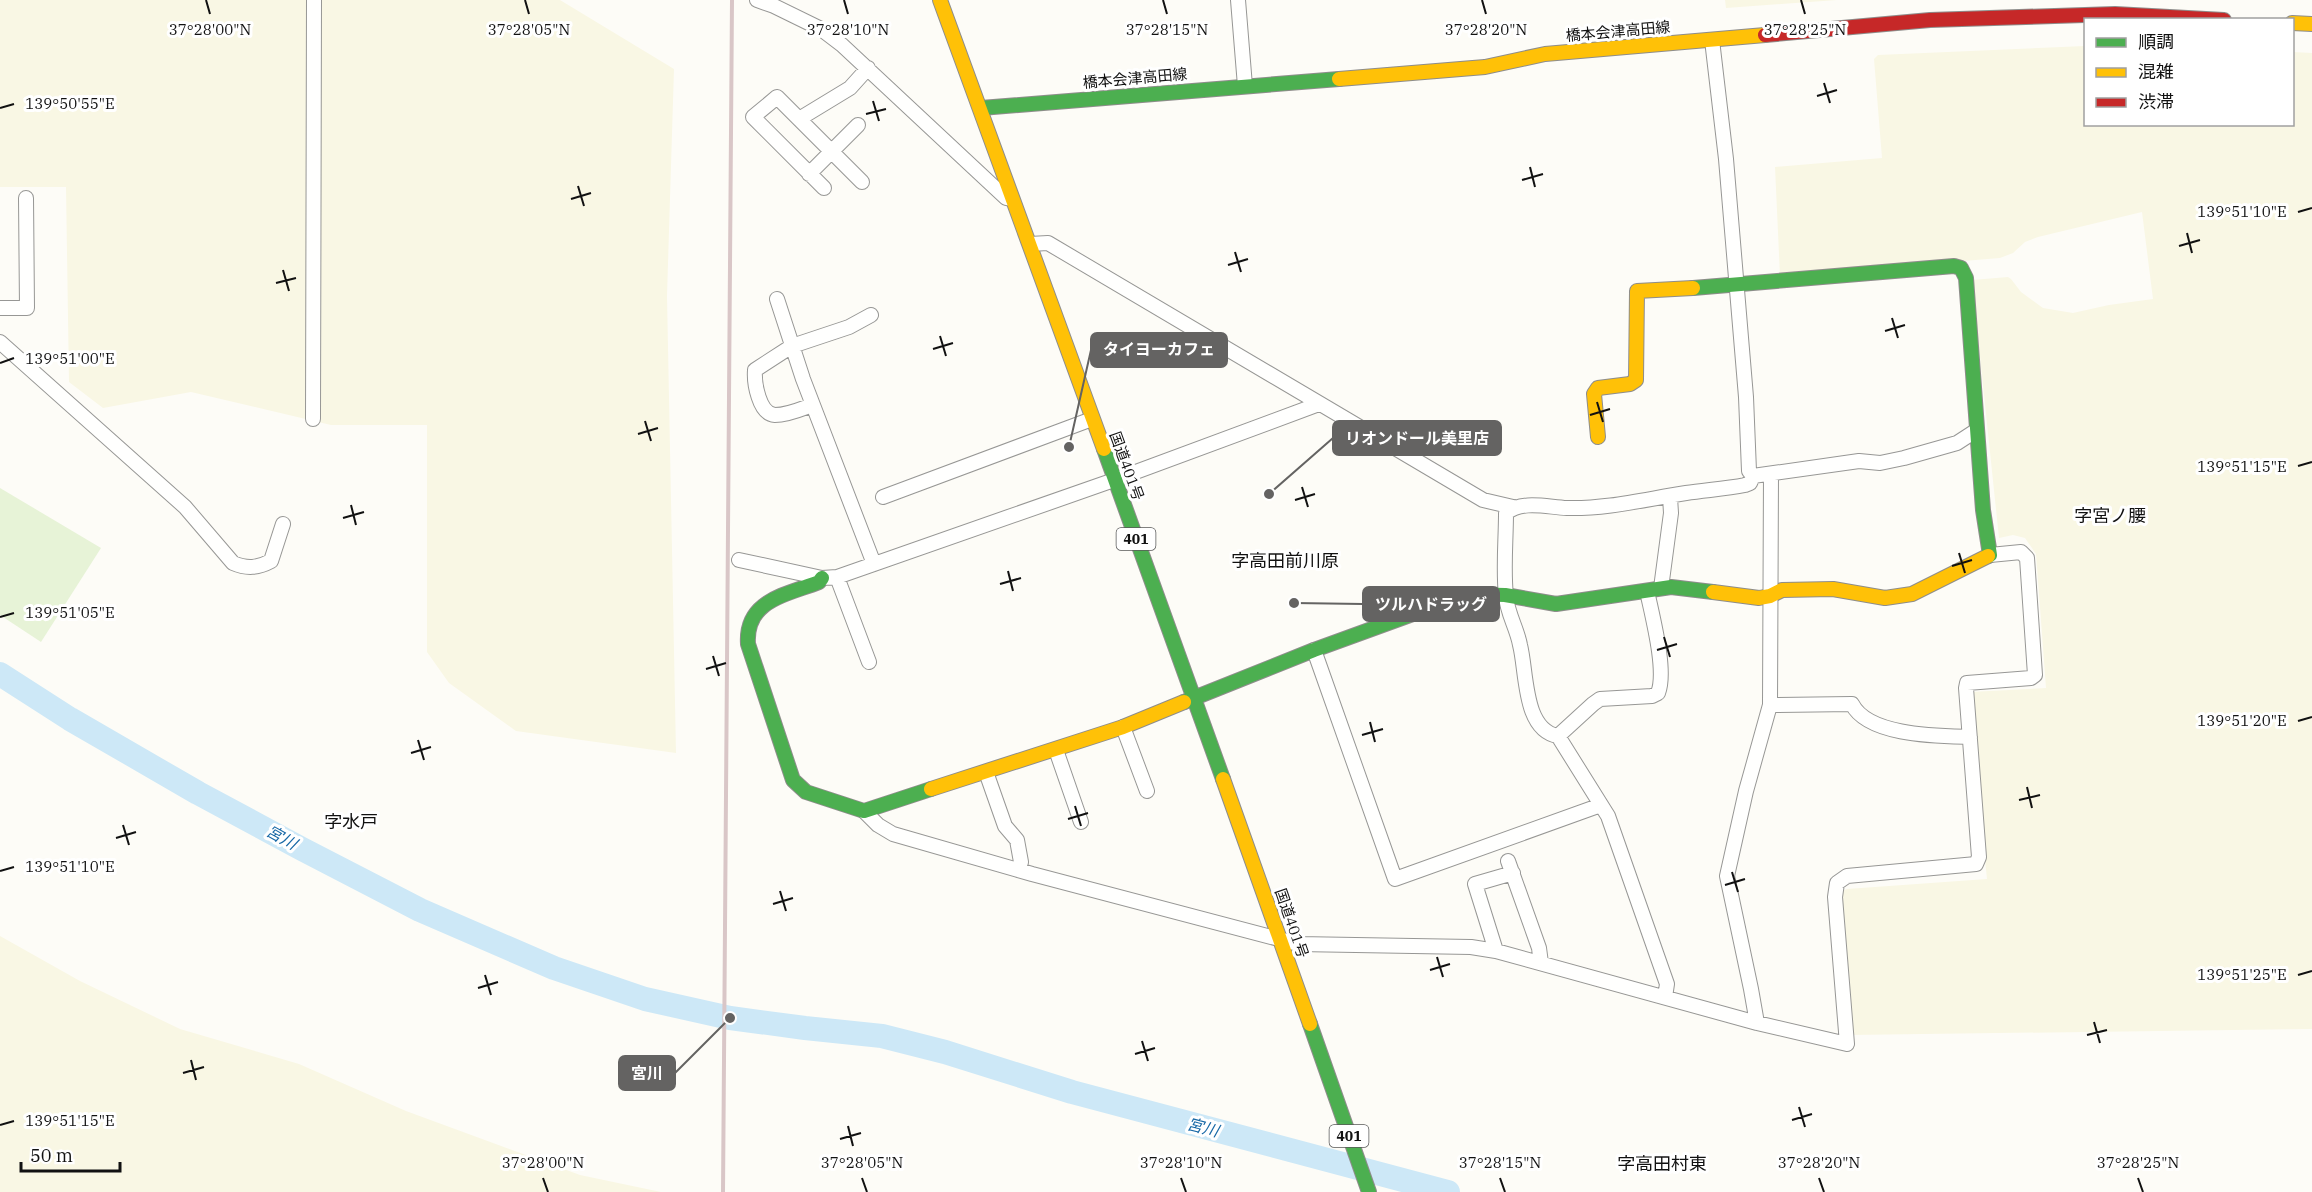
<svg xmlns="http://www.w3.org/2000/svg" width="2312" height="1192" font-family="'IBM Plex Serif','Noto Sans JP',serif">
<style>
.farmland{fill:#f9f7e4}
.green{fill:#e7f3d7}
.lines{fill:none;stroke-linecap:round;stroke-linejoin:round}
.river{stroke:#cde8f7;stroke-width:24}
.street-casing{stroke:#979795;stroke-width:16}
.fast-casing{stroke:#8e8d8b;stroke-width:16}
.slow-casing{stroke:#8e8d8b;stroke-width:16}
.jam-casing{stroke:#8e8d8b;stroke-width:16}
.street{stroke:#fffffe;stroke-width:14}
.fast{stroke:#4caf50;stroke-width:14}
.slow{stroke:#ffc107;stroke-width:14}
.jam{stroke:#c62828;stroke-width:14}
.rail{stroke:#d9c6c7;stroke-width:4}
.ticks{fill:none;stroke:#111;stroke-width:2}
.labels{text-anchor:middle;dominant-baseline:central;stroke-width:6;stroke-linejoin:round;paint-order:stroke}
.shield{fill:#fff;stroke:#585858;stroke-width:1.5}
.shield-label{font-size:14px;font-weight:bold;fill:#111}
.street-label{font-size:15px;fill:#111;stroke:#fff}
.water-label{font-size:16px;font-style:italic;fill:#1768a6;stroke:#fff}
.quarter-label{font-size:18px;fill:#111;stroke:#fff}
.ticks-label{font-size:15px;text-anchor:middle;fill:#111;stroke:#fff;stroke-width:6;stroke-linejoin:round;paint-order:stroke}
.leader{fill:none;stroke:#646362;stroke-width:2}
.callout-dot{fill:#646362;stroke:#fff;stroke-width:2}
.callout{fill:#646362;stroke:#646362;stroke-width:2}
.callout-label{font-size:16px;text-anchor:middle;font-weight:bold;fill:#fff}
</style>
<rect width="100%" height="100%" fill="#fdfcf7"/>
<path class="farmland" d="M 0,0 L 560,0 L 674,69 L 667,296 L 676,753 L 516,731 L 449,683 L 427,652 L 427,425 L 331,425 L 191,392 L 103,408 L 69,382 L 66,187 L 0,187 Z
M 1725,0 L 1837,0 L 1726,8 Z
M 2085,46 L 2086,124 L 2292,124 L 2293,52 L 2312,53 L 2312,1029 L 1850,1035 L 1839,892 L 1847,889 L 1987,879 L 1968,695 L 1970,692 L 2046,688 L 2036,554 L 2025,538 L 2013,535 L 1999,538 L 1972,280 L 2008,277 L 2011,279 L 2021,292 L 2043,308 L 2073,313 L 2109,305 L 2153,299 L 2142,212 L 2038,237 L 2025,242 L 2013,253 L 2000,258 L 1780,276 L 1775,167 L 1882,158 L 1874,59 L 1878,55 Z
M 0,936 L 80,981 L 180,1029 L 299,1064 L 406,1111 L 580,1175 L 661,1192 L 0,1192 Z"/>
<path class="green" d="M 0,488 L 101,548 L 41,642 L 0,615 Z"/>
<g class="lines">
<path class="river" d="M 0,674 L 70,719 L 198,793 L 302,849 L 420,910 L 554,968 L 645,999 L 730,1018 L 805,1028 L 882,1036 L 945,1052 L 1072,1092 L 1448,1192"/>
<defs>
<path id="street" d="M 757,0 L 774,6 L 821,29 L 842,45 L 1006,198 L 1011,199
M 1238,0 L 1245,86
M 1712,40 L 1726,159 L 1746,397 L 1749,471 L 1753,476 L 1859,461 L 1880,463 L 1904,458 L 1957,443 L 1977,430
M 799,119 L 850,88 L 868,68
M 809,174 L 858,125
M 824,188 L 753,117 L 777,97 L 862,182
M 1030,244 L 1048,243 L 1483,500 L 1513,507
M 777,299 L 803,379 L 874,564
M 0,308 L 27,308 L 26,198
M 0,342 L 185,507 L 233,563 C 247,569 258,568 271,561 L 283,524
M 812,405 C 801,409 788,415 775,415 C 759,414 754,383 755,370 L 792,346 L 849,327 L 871,315
M 313,419 L 314,0
M 883,497 L 1092,419
M 739,560 L 822,578 L 837,577 L 1114,480 L 1319,404
M 837,577 L 869,662
M 1661,588 L 1671,513 L 1670,497
M 1314,650 L 1395,879 L 1601,805
M 1770,705 L 1852,704 C 1868,736 1938,736 1970,737
M 1123,727 L 1147,791
M 1558,736 L 1593,704 L 1600,699 L 1652,696 L 1658,693 C 1667,671 1652,615 1647,591
M 1056,750 L 1081,822
M 986,772 L 1005,826 L 1017,840 L 1021,862 L 1018,870
M 864,811 L 878,825 L 893,834 L 1032,874 L 1298,944 L 1471,947 L 1496,951 L 1757,1023 L 1847,1044 L 1835,897 L 1837,883 L 1847,876 L 1976,864 L 1979,857 L 1966,688 L 1967,683 L 2031,678 L 2035,675 L 2027,558 L 2021,552 L 1990,555
M 1508,861 L 1539,948 L 1541,963
M 1496,951 L 1475,884 L 1513,873
M 1665,997 L 1667,984 L 1608,816 L 1558,736 C 1523,730 1527,672 1520,645 C 1517,628 1507,613 1506,596 C 1503,569 1506,540 1506,513 C 1523,500 1546,507 1567,508 C 1608,509 1646,499 1686,493 C 1705,490 1725,489 1745,485 L 1750,483 L 1753,476
M 1757,1023 L 1751,989 L 1727,876 L 1746,791 L 1770,705 L 1771,474"/>
<path id="fast" d="M 981,108 L 1339,79
M 1693,288 L 1954,266 L 1961,268 L 1966,278 L 1983,510 L 1990,555 L 1988,556
M 1104,449 L 1223,779
M 822,578 L 819,582 C 786,595 745,600 748,644 L 793,780 L 806,792 L 864,811 L 931,789
M 1184,702 L 1314,650 L 1468,594 L 1505,595 L 1556,604 L 1671,587 L 1713,592
M 1310,1024 L 1369,1192"/>
<path id="slow" d="M 940,0 L 1104,449
M 2292,23 L 2312,24
M 1339,79 L 1485,67 L 1545,54 L 1765,35
M 1598,437 L 1594,394 L 1598,388 L 1630,384 L 1636,380 L 1637,291 L 1693,288
M 1713,592 L 1759,598 L 1770,596 L 1782,590 L 1833,589 L 1885,598 L 1912,594 L 1988,556
M 1223,779 L 1310,1024
M 931,789 L 1123,727 L 1184,702"/>
<path id="jam" d="M 1765,35 L 1930,20 L 2115,14 L 2224,20"/>
</defs>
<use href="#street" class="street-casing"/>
<use href="#fast" class="fast-casing"/>
<use href="#slow" class="slow-casing"/>
<use href="#jam" class="jam-casing"/>
<use href="#street" class="street"/>
<use href="#fast" class="fast"/>
<use href="#slow" class="slow"/>
<use href="#jam" class="jam"/>
<path class="rail" d="M 723,1192 L 732,0"/>
</g>
<path class="ticks" d="M 206,0 L 210,14M 525,0 L 529,14M 844,0 L 848,14M 1163,0 L 1167,14M 1482,0 L 1486,14M 1801,0 L 1805,14M 1824,83 L 1830,103M 1817,96 L 1837,90M 873,101 L 879,121M 0,108 L 14,104M 866,114 L 886,109M 1530,167 L 1535,187M 1522,180 L 1543,174M 578,186 L 584,206M 571,199 L 591,193M 2298,212 L 2312,208M 2187,233 L 2192,253M 2179,246 L 2200,240M 1235,252 L 1241,272M 1228,265 L 1248,259M 283,270 L 289,291M 276,283 L 296,278M 1892,318 L 1898,338M 1885,331 L 1905,325M 940,336 L 946,356M 933,349 L 953,343M 0,363 L 14,358M 1597,402 L 1603,422M 1590,415 L 1610,409M 645,421 L 651,441M 638,434 L 658,428M 2298,466 L 2312,462M 1302,487 L 1308,507M 1295,500 L 1315,494M 351,505 L 356,525M 343,518 L 364,512M 1959,553 L 1965,573M 1952,566 L 1972,560M 1008,571 L 1013,591M 1000,584 L 1021,578M 0,617 L 14,613M 1664,637 L 1670,657M 1657,650 L 1677,644M 713,656 L 719,676M 706,669 L 726,663M 2298,721 L 2312,717M 1370,722 L 1375,742M 1362,735 L 1383,729M 418,740 L 424,760M 411,753 L 431,747M 2027,787 L 2032,808M 2019,800 L 2040,795M 1075,806 L 1081,826M 1068,819 L 1088,813M 123,825 L 129,845M 116,838 L 136,832M 0,871 L 14,867M 1732,872 L 1738,892M 1725,885 L 1745,879M 780,891 L 786,911M 773,904 L 793,898M 1437,957 L 1443,977M 1430,970 L 1450,964M 485,975 L 491,995M 2298,975 L 2312,971M 478,988 L 498,982M 2094,1022 L 2100,1043M 2087,1035 L 2107,1030M 1142,1041 L 1148,1061M 1135,1054 L 1155,1048M 191,1060 L 196,1080M 183,1073 L 204,1067M 1799,1107 L 1805,1127M 1792,1120 L 1812,1114M 0,1125 L 14,1121M 848,1126 L 853,1146M 840,1139 L 861,1133M 543,1178 L 548,1192M 862,1178 L 867,1192M 1181,1178 L 1186,1192M 1500,1178 L 1505,1192M 1819,1178 L 1824,1192M 2138,1178 L 2143,1192"/>
<g class="labels">
<g class="shield">
<rect x="1116.5" y="528" width="39" height="22" rx="4.5"/>
<rect x="1329.5" y="1125" width="39" height="22" rx="4.5"/>
</g>
<g class="shield-label">
<text x="1136" y="539">401</text>
<text x="1349" y="1136">401</text>
</g>
<g class="street-label">
<text transform="translate(1618 31) rotate(-5)">橋本会津高田線</text>
<text transform="translate(1135 78) rotate(-5)">橋本会津高田線</text>
<text transform="translate(1127 466) rotate(70)">国道401号</text>
<text transform="translate(1292 923) rotate(71)">国道401号</text>
</g>
<g class="water-label">
<text transform="translate(282 837) rotate(29)">宮川</text>
<text transform="translate(1203 1127) rotate(15)">宮川</text>
</g>
<g class="quarter-label">
<text x="2110" y="515">字宮ノ腰</text>
<text x="1285" y="560">字高田前川原</text>
<text x="351" y="821">字水戸</text>
<text x="1662" y="1163">字高田村東</text>
</g>
</g>
<g class="ticks-label">
<text x="210" y="35">37°28'00"N</text>
<text x="529" y="35">37°28'05"N</text>
<text x="848" y="35">37°28'10"N</text>
<text x="1167" y="35">37°28'15"N</text>
<text x="1486" y="35">37°28'20"N</text>
<text x="1805" y="35">37°28'25"N</text>
<text x="70" y="109">139°50'55"E</text>
<text x="2242" y="217">139°51'10"E</text>
<text x="70" y="364">139°51'00"E</text>
<text x="2242" y="472">139°51'15"E</text>
<text x="70" y="618">139°51'05"E</text>
<text x="2242" y="726">139°51'20"E</text>
<text x="70" y="872">139°51'10"E</text>
<text x="2242" y="980">139°51'25"E</text>
<text x="70" y="1126">139°51'15"E</text>
<text x="543" y="1168">37°28'00"N</text>
<text x="862" y="1168">37°28'05"N</text>
<text x="1181" y="1168">37°28'10"N</text>
<text x="1500" y="1168">37°28'15"N</text>
<text x="1819" y="1168">37°28'20"N</text>
<text x="2138" y="1168">37°28'25"N</text>
</g>
<path class="leader" d="M1069 447L1091 350M1269 494L1333 438M1294 603L1363 604M730 1018L675 1073"/>
<g class="callout-dot">
<circle cx="1069" cy="447" r="6"/>
<circle cx="1269" cy="494" r="6"/>
<circle cx="1294" cy="603" r="6"/>
<circle cx="730" cy="1018" r="6"/>
</g>
<g class="callout">
<rect x="1091" y="333" width="136" height="34" rx="6"/>
<rect x="1333" y="421" width="168" height="34" rx="6"/>
<rect x="1363" y="587" width="136" height="34" rx="6"/>
<rect x="619" y="1056" width="56" height="34" rx="6"/>
</g>
<g class="callout-label">
<text x="1159" y="355">タイヨーカフェ</text>
<text x="1417" y="444">リオンドール美里店</text>
<text x="1431" y="610">ツルハドラッグ</text>
<text x="647" y="1079">宮川</text>
</g>
<rect x="2084" y="18" width="210" height="108" fill="#ffffff" stroke="#a0a0a0" stroke-width="1.5"/>
<rect x="2096" y="38" width="30" height="9" fill="#4caf50" stroke="#a0a0a0" stroke-width="1.5"/>
<text x="2138" y="48" font-size="18" fill="#111111">順調</text>
<rect x="2096" y="68" width="30" height="9" fill="#ffc107" stroke="#a0a0a0" stroke-width="1.5"/>
<text x="2138" y="78" font-size="18" fill="#111111">混雑</text>
<rect x="2096" y="98" width="30" height="9" fill="#c62828" stroke="#a0a0a0" stroke-width="1.5"/>
<text x="2138" y="108" font-size="18" fill="#111111">渋滞</text>
<path d="M21 1162v9h99v-9" fill="none" stroke="#111111" stroke-width="3"/>
<text x="30" y="1162" font-size="18" fill="#111111" stroke="#ffffff" stroke-width="4.5" paint-order="stroke">50 m</text>
</svg>
